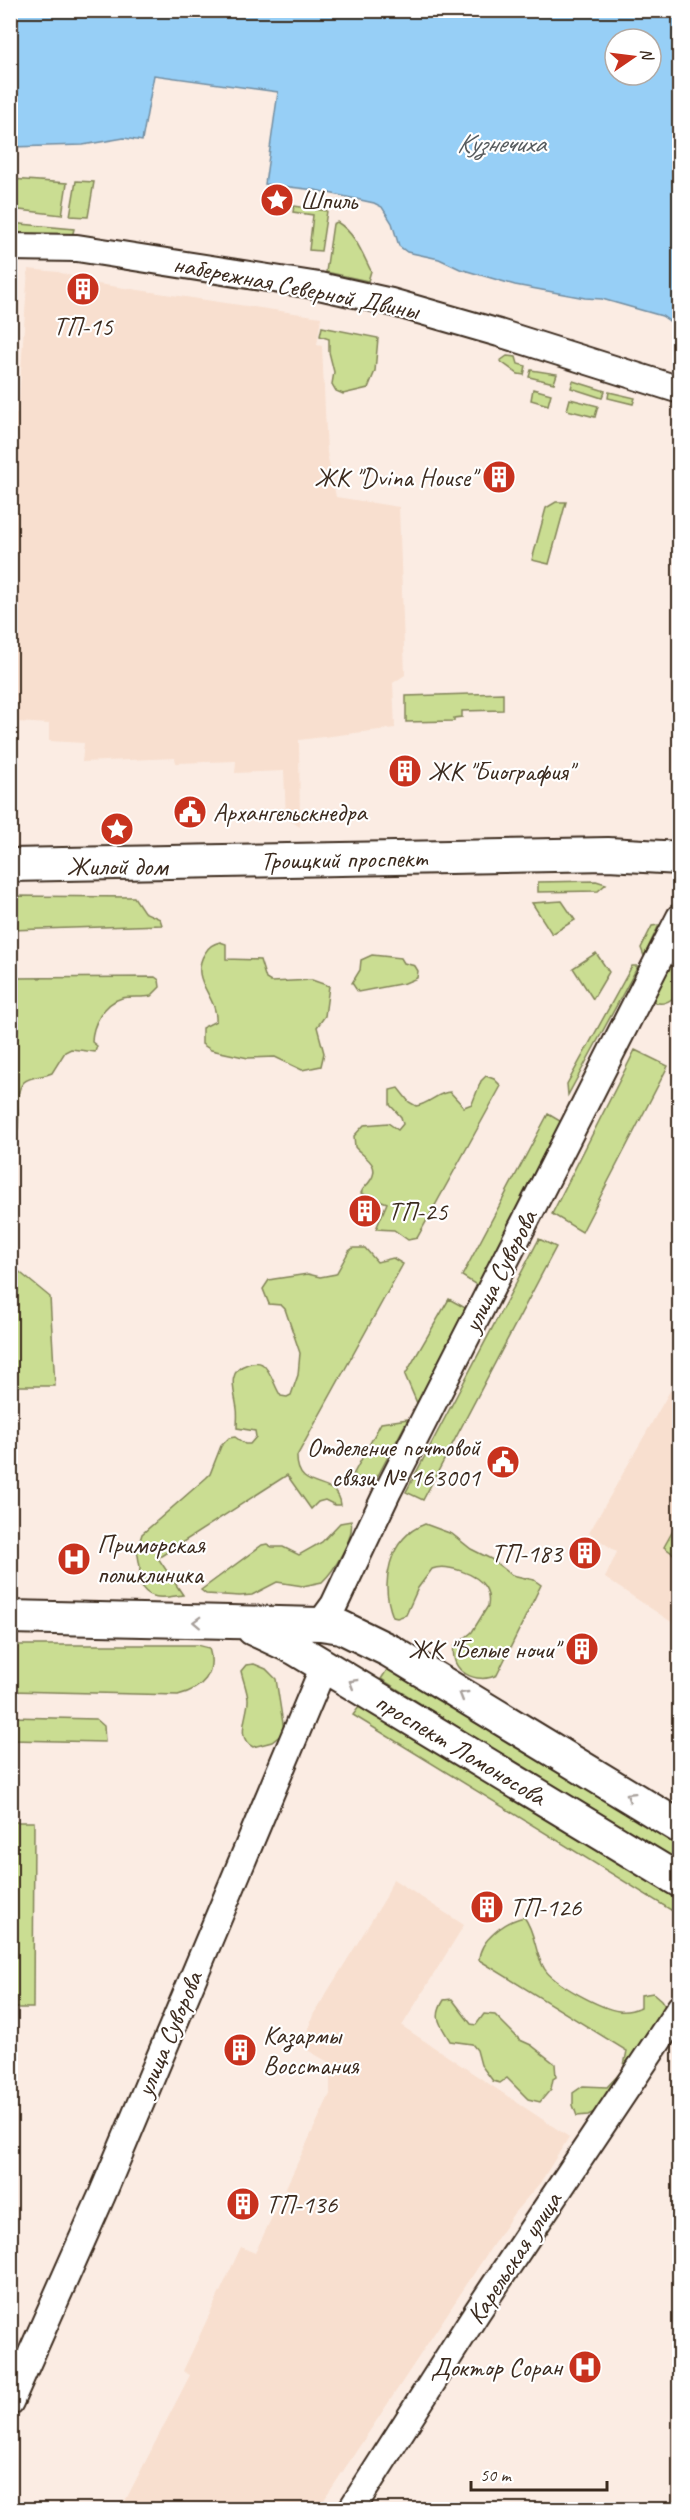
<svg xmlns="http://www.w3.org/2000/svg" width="690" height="2520" font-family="Caveat,sans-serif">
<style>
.built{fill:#f8dfcf}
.green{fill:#cadd92;stroke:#828458;stroke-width:1.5}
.water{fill:#97cff6;stroke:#728da0;stroke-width:1.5;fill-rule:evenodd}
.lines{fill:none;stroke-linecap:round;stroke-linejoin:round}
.minor-casing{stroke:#3b2a1e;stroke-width:30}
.major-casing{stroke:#3b2a1e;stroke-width:36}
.minor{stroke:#fff;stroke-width:26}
.major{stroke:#fff;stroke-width:32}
.oneway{stroke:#a79f9a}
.labels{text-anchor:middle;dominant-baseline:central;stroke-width:4.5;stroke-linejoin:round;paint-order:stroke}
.poi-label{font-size:26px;fill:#3b2a1e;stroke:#fff;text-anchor:start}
.street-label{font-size:26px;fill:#3b2a1e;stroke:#fff}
.water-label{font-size:27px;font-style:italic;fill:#575c5f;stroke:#fff}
</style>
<rect width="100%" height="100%" fill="#fbece3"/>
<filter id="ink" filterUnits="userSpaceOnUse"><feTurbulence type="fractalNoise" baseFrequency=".0167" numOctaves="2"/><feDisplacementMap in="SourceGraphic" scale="12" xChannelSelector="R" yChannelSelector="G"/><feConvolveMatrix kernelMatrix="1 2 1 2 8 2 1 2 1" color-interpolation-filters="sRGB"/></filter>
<g filter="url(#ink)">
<path class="built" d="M 28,269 L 58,272 L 98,284 L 321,317 L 317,345 L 322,346 L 327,453 L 336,497 L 399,507 L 405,675 L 393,683 L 395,728 L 299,740 L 300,827 L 286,818 L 284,771 L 235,773 L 236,761 L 176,763 L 175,758 L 82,762 L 84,743 L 49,741 L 49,724 L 17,722 L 16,733 L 11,733 L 10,413 L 18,414 Z
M 679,1389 L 679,1627 L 605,1578 L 617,1552 L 589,1533 L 670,1391 Z
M 393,1879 L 464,1925 L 402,2026 L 569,2137 L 540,2183 L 514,2213 L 318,2509 L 121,2509 L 190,2375 L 183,2371 L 241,2247 L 255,2253 L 330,2094 L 330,2063 L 302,2047 L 313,2015 L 386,1897 Z"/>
<path class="green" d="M 11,179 L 67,183 L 62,215 L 11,209 Z
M 76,181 L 94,182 L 88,217 L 70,216 Z
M 294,206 L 327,211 L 321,251 L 309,250 L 313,215 L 293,212 Z
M 337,222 C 355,233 362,253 371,271 L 368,281 L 326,272 L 333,224 Z
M 10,223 L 74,229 L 70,245 L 11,241 Z
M 679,324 L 680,324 L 679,362 L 673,360 L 675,325 Z
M 322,327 L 378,338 L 375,371 L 368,388 L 343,394 L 336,391 L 332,384 L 334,372 L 329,352 L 329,339 L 320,336 Z
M 507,356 L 516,357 L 518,364 L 526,366 L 524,375 L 518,374 L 500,361 Z
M 531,370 L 557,374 L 554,383 L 529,377 Z
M 573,381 L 605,391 L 602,398 L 571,388 Z
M 533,389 L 551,394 L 548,405 L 531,400 Z
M 609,392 L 635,398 L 633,404 L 608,398 Z
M 570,399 L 598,406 L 595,417 L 567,410 Z
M 556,502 L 566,502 L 549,564 L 532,560 L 546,508 Z
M 503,693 L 503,710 L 462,711 L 462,717 L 454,718 L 454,721 L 406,722 L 406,696 Z
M 596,881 L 606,884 L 598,891 L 538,892 L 538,882 Z
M 11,896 L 134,897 L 144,912 L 160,919 L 162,925 L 11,930 Z
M 562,901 L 575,920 L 552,934 L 532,903 Z
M 659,925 L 644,956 L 641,948 L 652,926 Z
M 679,937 L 679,994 C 671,1000 661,1008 652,1000 Z
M 220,942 L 226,944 L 226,959 L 260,960 L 266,979 L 271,982 L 312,980 L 329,986 L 325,1016 L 317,1027 L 324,1053 L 321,1066 L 302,1070 L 275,1057 L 248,1058 L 211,1050 L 202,1044 L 202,1028 L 216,1021 C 218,996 188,980 205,953 C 209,946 213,944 220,942 Z
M 596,953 L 609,972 L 593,999 L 573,968 Z
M 372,955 L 401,958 L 404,963 L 415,966 L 418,971 L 417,978 L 405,983 L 358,992 L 352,983 L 360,970 L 361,960 Z
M 632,966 L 638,966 L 568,1095 L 567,1084 Z
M 155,977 L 159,980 L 160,987 L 151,996 C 142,998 131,996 122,998 C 104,1003 92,1025 92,1042 L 97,1046 L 95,1052 L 71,1049 L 65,1052 L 52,1073 C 43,1077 30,1076 24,1082 C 10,1096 27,1127 11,1143 L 11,978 Z
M 635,1050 L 668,1066 L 582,1232 L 552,1214 Z
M 486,1076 L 494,1079 L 501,1086 L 417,1238 L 408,1240 L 394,1230 L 376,1229 L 387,1203 L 361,1193 C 363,1187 367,1186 370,1181 C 382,1164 363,1157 355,1147 L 354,1136 L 364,1125 L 388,1123 L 398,1130 L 403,1124 L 401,1117 L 390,1105 L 390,1090 L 398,1088 L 409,1102 L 416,1106 C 429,1104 438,1092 450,1092 L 464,1107 L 472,1104 L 481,1081 Z
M 548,1114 L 565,1124 L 478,1286 L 462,1276 Z
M 539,1239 L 556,1247 L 423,1500 L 406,1492 Z
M 353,1248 L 365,1248 L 377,1262 L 393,1258 L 403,1264 L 297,1456 C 296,1495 339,1475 341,1505 L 335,1505 L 325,1500 L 318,1502 L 311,1509 L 287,1475 L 158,1558 L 183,1595 C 165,1597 149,1603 139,1582 L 140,1567 L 137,1550 L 142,1534 L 206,1478 L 210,1474 L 221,1446 L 229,1438 L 235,1437 L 245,1444 L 250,1444 L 256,1437 L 255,1431 L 237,1428 C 237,1422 238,1415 237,1409 C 235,1392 225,1371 248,1364 C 252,1363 257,1361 262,1364 C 272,1371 274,1387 281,1396 L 287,1397 L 291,1395 L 298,1375 L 300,1353 L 285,1309 L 281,1305 L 269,1304 L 263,1289 L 269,1280 L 274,1279 L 308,1274 L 320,1277 L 336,1274 L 349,1251 Z
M 11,1265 L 50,1297 L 55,1386 L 11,1386 Z
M 449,1299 L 469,1310 L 417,1403 L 405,1375 Z
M 408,1419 L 373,1485 L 353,1475 L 381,1423 Z
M 351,1521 C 355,1537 334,1571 322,1582 L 303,1586 L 277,1582 L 252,1595 L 240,1596 L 206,1594 L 201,1590 L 262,1545 L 267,1544 L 272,1547 L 283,1547 L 299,1555 L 322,1542 L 340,1523 Z
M 425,1524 L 452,1534 L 471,1549 L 491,1559 L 512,1575 L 534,1580 L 541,1585 L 497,1675 C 477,1685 449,1672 454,1647 L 472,1632 L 488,1606 C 489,1600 488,1592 485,1587 C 477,1574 446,1563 432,1569 L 418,1588 L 406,1615 L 397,1618 L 393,1617 C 380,1584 388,1538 425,1524 Z
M 675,1527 L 679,1530 L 679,1558 L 664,1547 Z
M 11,1645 L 197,1645 L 209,1648 C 217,1674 202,1689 178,1695 L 11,1691 Z
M 394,1659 L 679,1836 L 679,1865 L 381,1679 Z
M 254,1664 L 266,1669 L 276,1679 L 284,1730 L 282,1734 L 272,1742 L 253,1747 C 234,1737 249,1714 248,1699 C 247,1690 243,1680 241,1671 L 246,1665 Z
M 362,1703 L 679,1893 L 679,1915 L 353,1715 Z
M 11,1717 L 96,1719 L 104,1726 L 105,1742 L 11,1740 Z
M 11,1822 L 34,1822 L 33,2008 L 11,2008 Z
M 524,1917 C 536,1933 534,1952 544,1968 C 552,1983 602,2009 619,2011 C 627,2012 634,2010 641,2007 L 641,1995 L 653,1993 L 661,2000 L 667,2009 L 609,2105 L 588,2115 L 577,2116 L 573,2105 L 573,2093 L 583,2086 L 607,2087 L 623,2070 L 627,2051 L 479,1960 C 479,1940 506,1921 524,1917 Z
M 452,1999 L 471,2024 L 476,2025 L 484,2014 L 495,2015 L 520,2040 L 531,2045 L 555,2064 L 556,2077 L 553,2079 L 551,2089 L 540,2102 L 528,2099 L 507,2078 L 500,2083 L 493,2081 L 481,2065 L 477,2050 L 472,2044 L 450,2041 C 441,2024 432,2019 444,2000 Z"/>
<path class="water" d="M 11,10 L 679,11 L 679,324 L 675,325 L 662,316 L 602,299 L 585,298 L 515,285 L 460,269 L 439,259 L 407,252 L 399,246 L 392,223 L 382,207 L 374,203 L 315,190 L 265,184 L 278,92 L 154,75 L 142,141 L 124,138 L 83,145 L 11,147 ZM 615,39 L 651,39 L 651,75 L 615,75 Z"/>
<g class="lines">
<defs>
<path id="minor" d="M 10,247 L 77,248 L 319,286 L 391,302 L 499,333 L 680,390
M 320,1624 L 334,1605 L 388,1491 L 680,917
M 10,2402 L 102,2195 L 324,1666
M 351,2510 L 477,2312 L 680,2008"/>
<g id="major">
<path id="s1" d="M 10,865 L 608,854 L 680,858"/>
<path d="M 10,1617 L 320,1624 L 341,1627 L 390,1651 L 680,1827"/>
<path id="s2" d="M 253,1629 L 296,1649 L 680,1881"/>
</g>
</defs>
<use href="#minor" class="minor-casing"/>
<use href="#major" class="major-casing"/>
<use href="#minor" class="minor"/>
<use href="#major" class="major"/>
</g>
<defs><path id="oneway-chevron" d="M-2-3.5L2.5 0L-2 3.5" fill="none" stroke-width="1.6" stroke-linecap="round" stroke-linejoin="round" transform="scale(1.5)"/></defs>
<g class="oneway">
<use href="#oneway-chevron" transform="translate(197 1622) rotate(-178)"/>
<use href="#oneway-chevron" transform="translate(353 1683) rotate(-149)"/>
<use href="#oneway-chevron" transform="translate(463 1695) rotate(-149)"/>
<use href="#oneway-chevron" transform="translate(630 1796) rotate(-148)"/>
</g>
</g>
<defs>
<symbol id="sight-disc" viewBox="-11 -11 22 22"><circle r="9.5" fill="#c8321e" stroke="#fff"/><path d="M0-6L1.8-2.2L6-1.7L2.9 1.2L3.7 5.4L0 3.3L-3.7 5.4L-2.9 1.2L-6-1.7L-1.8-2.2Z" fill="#fff"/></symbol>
<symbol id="building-disc" viewBox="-11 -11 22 22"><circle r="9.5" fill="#c8321e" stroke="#fff"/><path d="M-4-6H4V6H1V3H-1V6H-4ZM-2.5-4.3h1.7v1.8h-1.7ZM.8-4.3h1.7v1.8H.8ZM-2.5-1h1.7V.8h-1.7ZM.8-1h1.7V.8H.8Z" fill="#fff"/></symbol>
<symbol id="civic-disc" viewBox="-11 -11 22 22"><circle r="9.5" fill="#c8321e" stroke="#fff"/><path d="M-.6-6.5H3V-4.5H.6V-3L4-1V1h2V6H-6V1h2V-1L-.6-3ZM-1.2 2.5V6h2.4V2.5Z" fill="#fff"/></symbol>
<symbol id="hospital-disc" viewBox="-11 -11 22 22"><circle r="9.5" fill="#c8321e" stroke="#fff"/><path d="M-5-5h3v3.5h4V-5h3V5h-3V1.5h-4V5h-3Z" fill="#fff"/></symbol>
</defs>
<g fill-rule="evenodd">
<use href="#sight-disc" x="258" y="181" width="38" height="38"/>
<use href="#building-disc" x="64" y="270" width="38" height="38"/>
<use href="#building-disc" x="480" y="458" width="38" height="38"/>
<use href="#building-disc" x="386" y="752" width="38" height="38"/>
<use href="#civic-disc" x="171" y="793" width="38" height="38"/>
<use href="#sight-disc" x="98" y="810" width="38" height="38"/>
<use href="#building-disc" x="346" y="1192" width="38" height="38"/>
<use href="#civic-disc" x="484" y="1443" width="38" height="38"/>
<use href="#building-disc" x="566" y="1534" width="38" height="38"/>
<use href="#hospital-disc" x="55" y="1540" width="38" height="38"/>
<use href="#building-disc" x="563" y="1630" width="38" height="38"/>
<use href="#building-disc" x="468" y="1888" width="38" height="38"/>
<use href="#building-disc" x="221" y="2031" width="38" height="38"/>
<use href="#building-disc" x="224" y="2185" width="38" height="38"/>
<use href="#hospital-disc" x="566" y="2348" width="38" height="38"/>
</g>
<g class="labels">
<g class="poi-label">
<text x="300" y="200">Шпиль</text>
<text x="83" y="326" text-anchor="middle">ТП-15</text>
<text x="476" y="477" text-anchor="end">ЖК "Dvina House"</text>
<text x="428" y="771">ЖК "Биография"</text>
<text x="213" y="812">Архангельскнедра</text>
<text x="117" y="866" text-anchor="middle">Жилой дом</text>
<text x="388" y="1211">ТП-25</text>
<text x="480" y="1447" text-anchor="end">Отделение почтовой<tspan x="480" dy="30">связи № 163001</tspan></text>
<text x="97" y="1544">Приморская<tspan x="97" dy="30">поликлиника</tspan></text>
<text x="562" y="1553" text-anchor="end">ТП-183</text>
<text x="559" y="1649" text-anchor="end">ЖК "Белые ночи"</text>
<text x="510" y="1907">ТП-126</text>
<text x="263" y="2035">Казармы<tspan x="263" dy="30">Восстания</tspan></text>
<text x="266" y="2204">ТП-136</text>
<text x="562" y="2367" text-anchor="end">Доктор Соран</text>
</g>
<g class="street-label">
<text transform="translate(296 287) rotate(11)">набережная Северной Двины</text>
<text stroke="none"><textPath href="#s1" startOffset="334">Троицкий проспект</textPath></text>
<text transform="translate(500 1271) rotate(-63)">улица Суворова</text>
<text stroke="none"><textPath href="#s2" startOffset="240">проспект Ломоносова</textPath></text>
<text transform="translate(169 2034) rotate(-67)">улица Суворова</text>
<text transform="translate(514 2258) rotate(-57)">Карельская улица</text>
</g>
<g class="water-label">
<text x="501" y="143">Кузнечиха</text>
</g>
</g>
<rect width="690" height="2520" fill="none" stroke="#fff" stroke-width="36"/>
<rect x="18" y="18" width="654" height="2484" fill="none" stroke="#3b2a1e" stroke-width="2" filter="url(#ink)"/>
<g transform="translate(633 57) rotate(76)"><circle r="28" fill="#ffffff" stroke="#b1aaa5" stroke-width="1.5"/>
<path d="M0-4.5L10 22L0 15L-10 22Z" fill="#c8321e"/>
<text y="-9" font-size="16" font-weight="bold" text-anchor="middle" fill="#3b2a1e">N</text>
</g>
<path d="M471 2481v9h136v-9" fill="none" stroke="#3b2a1e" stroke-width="3"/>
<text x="480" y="2481" font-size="18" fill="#3b2a1e" stroke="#ffffff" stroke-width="4.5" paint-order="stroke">50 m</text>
</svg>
